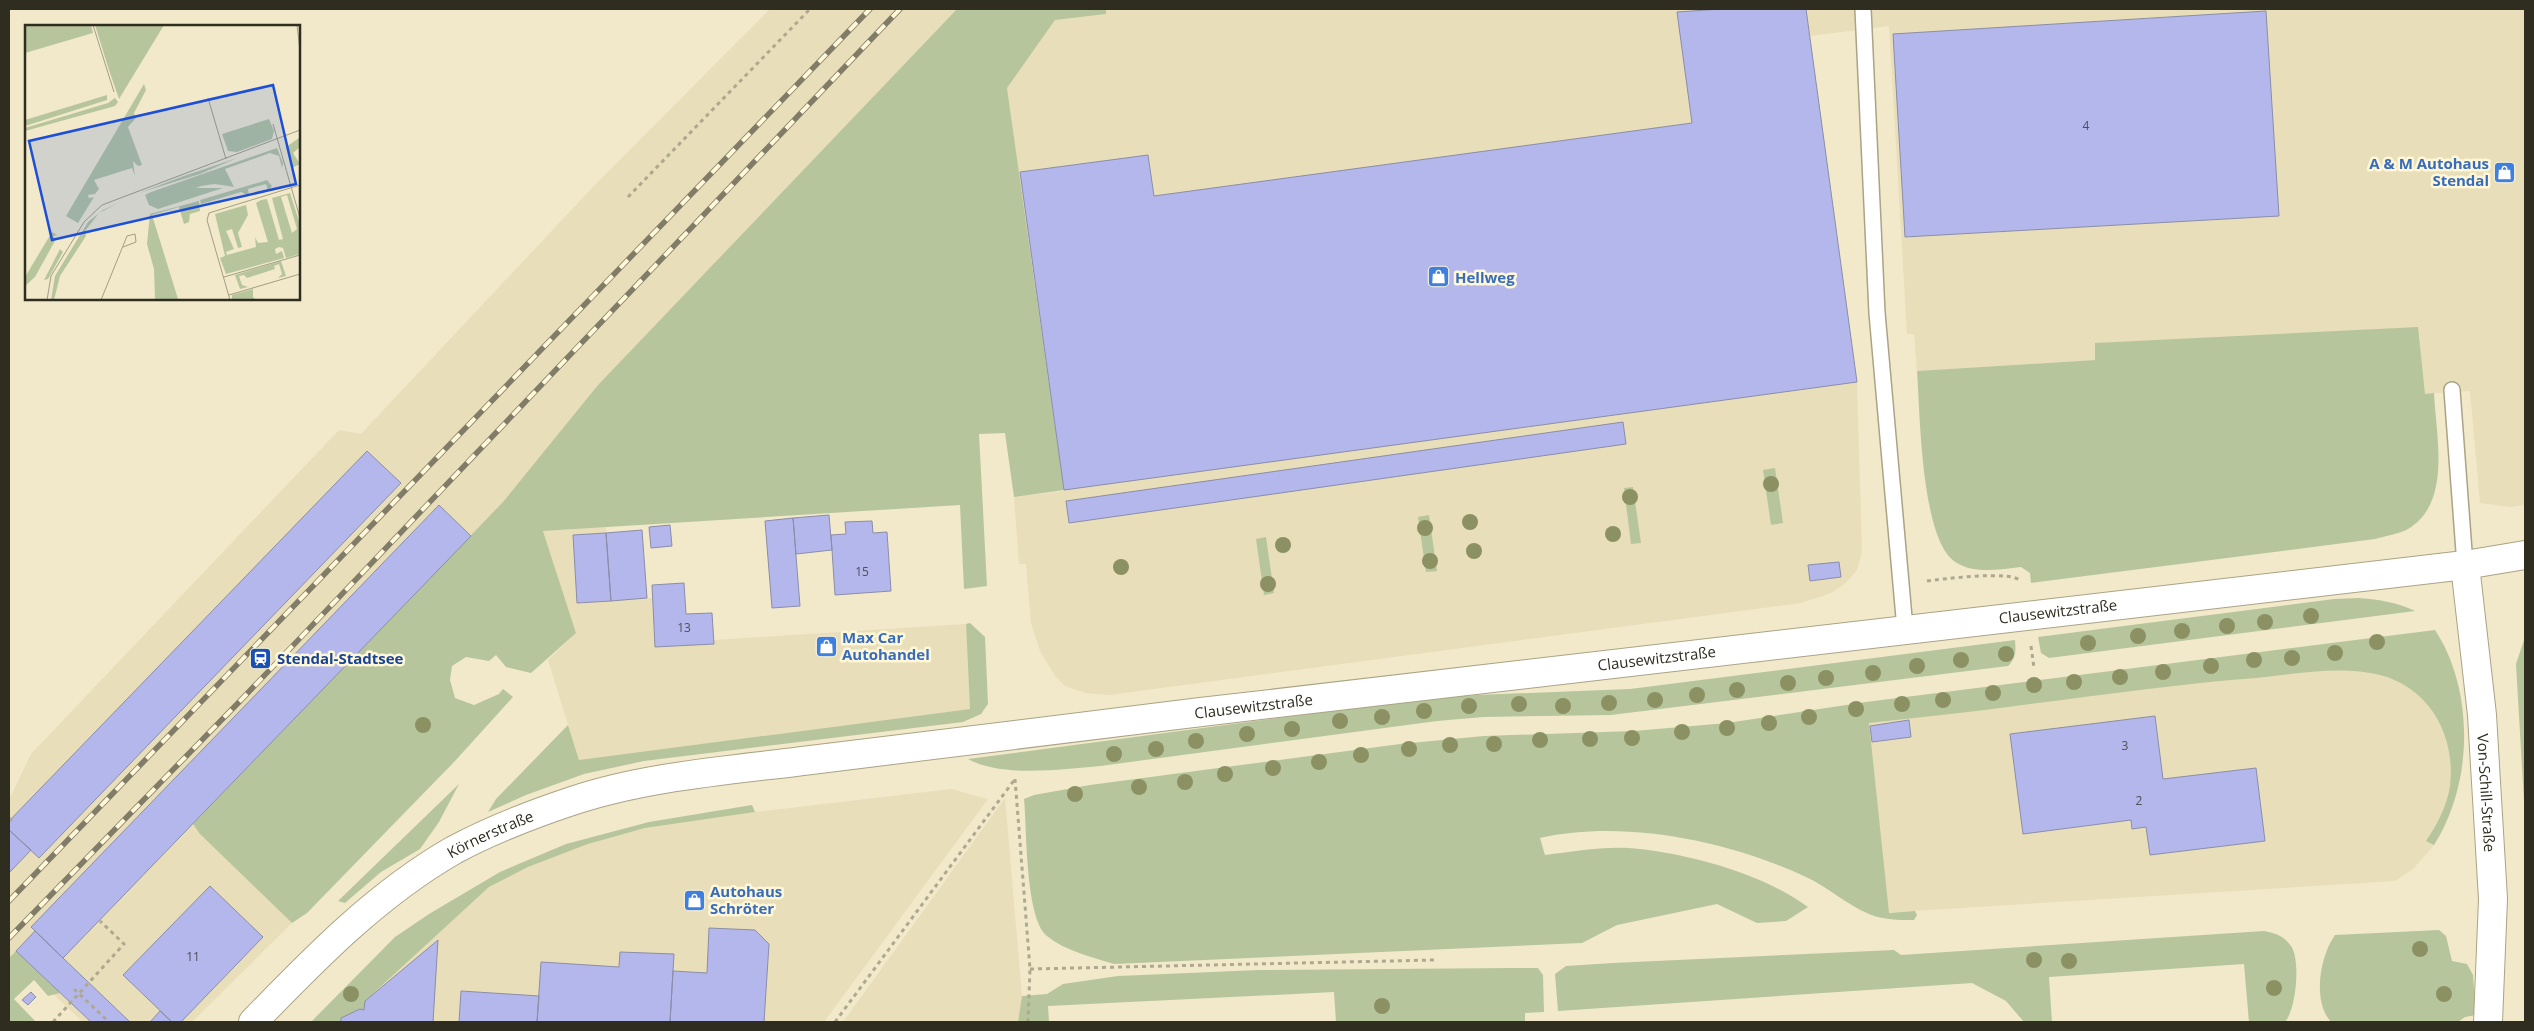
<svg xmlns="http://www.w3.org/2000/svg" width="2534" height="1031" font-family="'Open Sans',sans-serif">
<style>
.built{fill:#e8deb9}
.green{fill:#b7c59c}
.building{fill:#b3b7ec;stroke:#8b8da9}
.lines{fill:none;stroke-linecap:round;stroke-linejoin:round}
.lane-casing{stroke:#aba386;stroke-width:18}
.street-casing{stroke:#aba386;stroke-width:30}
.secondary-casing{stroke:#aba386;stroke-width:30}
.path{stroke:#afa890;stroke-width:3;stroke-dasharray:4 4;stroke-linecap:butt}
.lane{stroke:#fff;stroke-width:15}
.street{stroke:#fff;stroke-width:28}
.secondary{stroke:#fff;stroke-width:28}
.rail-casing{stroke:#817c68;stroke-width:5.5}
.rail{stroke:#fff7d7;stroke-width:4;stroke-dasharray:11;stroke-linecap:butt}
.tree{fill:#8c9163}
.labels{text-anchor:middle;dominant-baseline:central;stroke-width:5;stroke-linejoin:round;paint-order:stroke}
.number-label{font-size:12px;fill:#504f53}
.shop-label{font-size:15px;font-weight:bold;fill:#366cbe;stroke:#fff7d7;text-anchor:start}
.street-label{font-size:15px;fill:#2f2c20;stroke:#fff7d7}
.transit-label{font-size:15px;font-weight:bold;fill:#164399;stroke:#fff7d7;text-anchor:start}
.inset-road{fill:none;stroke:#a39d86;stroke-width:1}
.view{fill:#1d4ed8;fill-opacity:0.15;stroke:#1d4ed8;stroke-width:2.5}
.inset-edge{fill:none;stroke:#2f2c20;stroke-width:2.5}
</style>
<rect width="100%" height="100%" fill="#f1e9ca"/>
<path class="built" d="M 770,9 L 957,9 L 598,385 L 503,502 L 201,835 L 292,923 L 192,1022 L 83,1022 L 19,962 L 9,972 L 9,800 L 31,754 L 339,430 L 361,434 L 592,188 Z
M 1106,9 L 2525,9 L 2525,505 L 2511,507 L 2480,503 L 2470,391 L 2425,394 L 2096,343 L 2095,360 L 1917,371 L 1914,334 L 1907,334 L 1889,26 L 1810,36 L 1857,382 L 1862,552 L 1857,570 L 1846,583 L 1831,593 L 1801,603 L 1109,695 L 1086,693 L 1065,686 L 1055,676 L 1040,651 L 1031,623 L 1026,564 L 1019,564 L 1014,497 L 1064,491 L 1007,88 L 1055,20 L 1106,14 Z
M 606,527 L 611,600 L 652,598 L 656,647 L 714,644 L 714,640 L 966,624 L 970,709 L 579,760 L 548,660 L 576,633 L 543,531 Z
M 2444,644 L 2460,694 L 2463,725 L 2462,770 L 2455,799 L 2442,832 L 2430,850 L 2413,869 L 2395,881 L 1880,913 L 1867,720 Z
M 951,789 L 988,799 L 824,1022 L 341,1022 L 341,1018 L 360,1009 L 364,1010 L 365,1001 L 489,887 L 528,867 L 588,844 L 645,828 L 755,812 Z
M 1005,798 L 1022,996 L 1018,1022 L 843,1022 Z"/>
<path class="green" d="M 957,9 L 1106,9 L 1106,14 L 1055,20 L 1007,88 L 1064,490 L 1014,497 L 1005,433 L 979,434 L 987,586 L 964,589 L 960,505 L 543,531 L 576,633 L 531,673 L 506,667 L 496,655 L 489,661 L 466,657 L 452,666 L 450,680 L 455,698 L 474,705 L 499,694 L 503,689 L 513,697 L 455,761 L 307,913 L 292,923 L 200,834 L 193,824 L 503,502 L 598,385 Z
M 2418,327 L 2425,394 L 2434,393 C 2436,436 2452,503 2408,529 C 2399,534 2385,536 2375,539 L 2031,583 L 2030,573 L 2021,567 C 2000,569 1973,575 1954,561 C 1921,537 1920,412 1917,371 L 2095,360 L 2095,343 Z
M 1775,468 L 1783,523 L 1771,525 L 1763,470 Z
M 1633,487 L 1641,543 L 1631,544 L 1624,488 Z
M 1429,515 L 1437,571 L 1426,572 L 1418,517 Z
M 1266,537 L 1274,593 L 1264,595 L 1256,539 Z
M 2359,598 C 2380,600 2397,602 2415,611 L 2049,658 L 2041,653 L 2038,637 L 2334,599 Z
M 970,623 L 985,637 L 988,704 L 981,714 L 963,722 L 644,761 L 584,774 L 526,795 L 488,812 L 496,799 L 568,725 L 579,760 L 970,709 L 966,624 Z
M 2435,630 C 2475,691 2473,784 2434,845 L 2426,841 C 2437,825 2447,806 2450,786 C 2456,736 2430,688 2380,675 C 2341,665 2296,674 2256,678 C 2178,684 2101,695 2023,705 C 1972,712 1920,717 1869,723 L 1889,913 L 1915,911 L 1917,915 L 1914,920 C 1899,920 1883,920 1869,914 C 1847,905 1828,887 1806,877 C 1729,841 1624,819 1540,838 L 1545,855 C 1576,851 1609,845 1640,849 C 1694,855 1765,875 1808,907 L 1786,921 L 1757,923 L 1717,904 L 1617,925 L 1582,943 L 1114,964 C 1092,957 1065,951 1047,936 C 1025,918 1027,829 1024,799 L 1034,795 L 1090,785 L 1400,744 L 1484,736 L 1634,731 L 1727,723 L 1866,702 Z
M 2525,637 L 2525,819 L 2516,664 Z
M 2015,640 C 2016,651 2016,658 2008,666 L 1611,715 L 1483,717 L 1437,721 L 1100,766 C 1062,769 1003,778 968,759 L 1414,700 L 1477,695 L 1630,689 Z
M 459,784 L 439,822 L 420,849 L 381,872 L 345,903 L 338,901 Z
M 752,805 L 755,812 L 645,828 L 588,844 L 528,867 L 489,887 L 365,1001 L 364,1010 L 360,1009 L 342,1018 L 341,1022 L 311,1022 L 395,937 L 429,914 L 500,872 L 566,844 L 649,822 Z
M 2439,930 L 2446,936 L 2452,961 L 2467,964 L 2473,975 L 2476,1015 L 2465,1017 L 2458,1022 L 2331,1022 C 2312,1001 2320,956 2335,935 Z
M 2264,931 C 2275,933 2284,936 2291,946 C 2301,960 2296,1010 2285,1022 L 2249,1022 L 2244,964 L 2049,977 L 2052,1022 L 2024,1022 L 2006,1001 L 1972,983 L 1558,1011 L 1555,974 L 1566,966 L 1613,963 L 1894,950 L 1901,955 Z
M 16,951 L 60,993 L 48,996 L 34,980 L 14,999 L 36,1022 L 9,1022 L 9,958 Z
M 1512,968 L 1538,968 L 1543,975 L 1544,1012 L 1525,1013 L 1525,1022 L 1336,1022 L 1334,992 L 1048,1006 L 1049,1022 L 1018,1022 L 1022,996 L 1047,994 L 1063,984 L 1118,976 L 1259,970 Z"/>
<path class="building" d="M 1722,9 L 1806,9 L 1857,382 L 1064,490 L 1020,172 L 1148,155 L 1154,196 L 1692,123 L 1677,12 Z
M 2266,11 L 2279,216 L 1905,237 L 1893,34 Z
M 1623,422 L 1626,444 L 1069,523 L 1066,501 Z
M 367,451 L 401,483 L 39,858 L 9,830 L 9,821 Z
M 439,505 L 471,536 L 63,958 L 31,927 Z
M 829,515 L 832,550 L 796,554 L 793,518 Z
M 793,518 L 800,606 L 772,608 L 765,521 Z
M 872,521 L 873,533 L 887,532 L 891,591 L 835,595 L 831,535 L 846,534 L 845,522 Z
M 670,525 L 672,546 L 651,548 L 649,527 Z
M 642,530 L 647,598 L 611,601 L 606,533 Z
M 606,533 L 611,601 L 577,603 L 573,535 Z
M 1839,562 L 1841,577 L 1810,581 L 1808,565 Z
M 684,583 L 686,614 L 712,613 L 714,644 L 655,647 L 652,585 Z
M 2155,716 L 2163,779 L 2256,768 L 2265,841 L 2150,855 L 2146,827 L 2132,829 L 2131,820 L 2023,834 L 2010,734 Z
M 1909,720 L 1911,737 L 1872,742 L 1870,726 Z
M 9,830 L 31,850 L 9,873 Z
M 210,886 L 263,937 L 181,1022 L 172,1022 L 123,975 Z
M 709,928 L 755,930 L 769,944 L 764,1022 L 670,1022 L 673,971 L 707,973 Z
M 35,931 L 63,958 L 130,1022 L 91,1022 L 16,951 Z
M 438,940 L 433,1022 L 341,1022 L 341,1018 L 360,1009 L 364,1010 L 365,1001 Z
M 620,952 L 674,954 L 670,1022 L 537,1022 L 541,962 L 619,967 Z
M 461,991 L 539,996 L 537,1022 L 459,1022 Z
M 31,992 L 36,997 L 28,1005 L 22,1000 Z
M 160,1011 L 172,1022 L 150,1022 Z"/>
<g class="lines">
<defs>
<path id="lane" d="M 1863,9 L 1877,313 L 1905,629
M 2452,390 L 2465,565"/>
<g id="street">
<path id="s1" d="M 2465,565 L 2482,715 L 2493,899 L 2488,1022"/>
</g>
<g id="secondary">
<path id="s2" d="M 253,1022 C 314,959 377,894 454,850 C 491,830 533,814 572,801 C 646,776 733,770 811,760 C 941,743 1071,727 1201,712 C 1623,662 2044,611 2465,565 L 2525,555"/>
</g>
</defs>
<use href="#lane" class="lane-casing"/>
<use href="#street" class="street-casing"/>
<use href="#secondary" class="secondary-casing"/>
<path class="path" d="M 628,197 L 810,9
M 1927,581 C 1943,579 2013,570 2020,581
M 2031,646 L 2034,668
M 1015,779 L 1030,969 L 1028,1022
M 9,818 L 14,823
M 1030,969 L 1434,960
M 74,989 L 109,1022
M 53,1022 L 124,944 L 100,921
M 835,1022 L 1015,779"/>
<use href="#lane" class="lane"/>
<use href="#street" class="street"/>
<use href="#secondary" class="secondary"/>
<defs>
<path id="rail" d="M 9,901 L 870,9
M 9,938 L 241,700 L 900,9"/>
</defs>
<use href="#rail" class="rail-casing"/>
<use href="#rail" class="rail"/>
</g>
<g class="tree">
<circle cx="1771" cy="484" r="8"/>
<circle cx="1630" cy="497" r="8"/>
<circle cx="1470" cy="522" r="8"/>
<circle cx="1425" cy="528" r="8"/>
<circle cx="1613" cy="534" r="8"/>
<circle cx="1283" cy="545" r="8"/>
<circle cx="1474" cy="551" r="8"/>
<circle cx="1430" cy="561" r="8"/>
<circle cx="1121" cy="567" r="8"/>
<circle cx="1268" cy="584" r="8"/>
<circle cx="2311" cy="616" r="8"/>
<circle cx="2265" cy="622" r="8"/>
<circle cx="2227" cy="626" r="8"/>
<circle cx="2182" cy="631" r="8"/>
<circle cx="2138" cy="636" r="8"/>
<circle cx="2377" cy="642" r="8"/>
<circle cx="2088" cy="643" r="8"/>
<circle cx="2335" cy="653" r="8"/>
<circle cx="2006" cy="654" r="8"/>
<circle cx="2292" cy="658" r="8"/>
<circle cx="1961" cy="660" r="8"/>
<circle cx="2254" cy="660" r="8"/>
<circle cx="1917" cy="666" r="8"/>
<circle cx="2211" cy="666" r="8"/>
<circle cx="2163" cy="672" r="8"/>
<circle cx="1873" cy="673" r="8"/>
<circle cx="2120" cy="677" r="8"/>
<circle cx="1826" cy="678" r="8"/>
<circle cx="2074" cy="682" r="8"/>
<circle cx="1788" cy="683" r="8"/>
<circle cx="2034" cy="685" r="8"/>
<circle cx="1737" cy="690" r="8"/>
<circle cx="1993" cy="693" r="8"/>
<circle cx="1697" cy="695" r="8"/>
<circle cx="1655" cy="700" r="8"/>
<circle cx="1943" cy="700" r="8"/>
<circle cx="1609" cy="703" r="8"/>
<circle cx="1519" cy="704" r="8"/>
<circle cx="1902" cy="704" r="8"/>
<circle cx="1469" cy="706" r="8"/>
<circle cx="1563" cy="706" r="8"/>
<circle cx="1856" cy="709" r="8"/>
<circle cx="1424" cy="711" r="8"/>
<circle cx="1382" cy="717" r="8"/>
<circle cx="1809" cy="717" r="8"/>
<circle cx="1340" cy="721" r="8"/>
<circle cx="1769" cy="723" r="8"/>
<circle cx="423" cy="725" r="8"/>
<circle cx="1727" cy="728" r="8"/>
<circle cx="1292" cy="729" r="8"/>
<circle cx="1682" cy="732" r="8"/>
<circle cx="1247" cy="734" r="8"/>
<circle cx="1632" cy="738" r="8"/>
<circle cx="1590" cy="739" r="8"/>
<circle cx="1540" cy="740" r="8"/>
<circle cx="1196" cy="741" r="8"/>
<circle cx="1494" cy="744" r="8"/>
<circle cx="1450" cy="745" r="8"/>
<circle cx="1156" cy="749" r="8"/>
<circle cx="1409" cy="749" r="8"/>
<circle cx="1114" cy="754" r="8"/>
<circle cx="1361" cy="755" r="8"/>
<circle cx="1319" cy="762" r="8"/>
<circle cx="1273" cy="768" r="8"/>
<circle cx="1225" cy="774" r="8"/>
<circle cx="1185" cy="782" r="8"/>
<circle cx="1139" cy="787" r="8"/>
<circle cx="1075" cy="794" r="8"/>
<circle cx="2420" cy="949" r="8"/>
<circle cx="2034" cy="960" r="8"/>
<circle cx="2069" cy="961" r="8"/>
<circle cx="2274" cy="988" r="8"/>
<circle cx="351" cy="994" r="8"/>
<circle cx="2444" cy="994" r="8"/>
<circle cx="1382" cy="1006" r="8"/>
</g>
<defs>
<symbol id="shop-square" viewBox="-11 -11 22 22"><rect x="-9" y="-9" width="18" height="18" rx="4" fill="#3f7fe0" stroke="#fff7d7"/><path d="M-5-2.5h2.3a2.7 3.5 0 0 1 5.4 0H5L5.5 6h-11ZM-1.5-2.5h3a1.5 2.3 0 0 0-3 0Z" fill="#fff"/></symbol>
<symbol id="station-square" viewBox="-11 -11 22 22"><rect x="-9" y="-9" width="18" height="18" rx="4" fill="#1a4fb4" stroke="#fff7d7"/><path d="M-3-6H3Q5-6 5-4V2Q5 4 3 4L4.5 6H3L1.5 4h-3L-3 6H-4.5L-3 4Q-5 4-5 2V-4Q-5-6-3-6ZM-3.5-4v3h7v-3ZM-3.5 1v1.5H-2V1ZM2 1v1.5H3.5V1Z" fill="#fff"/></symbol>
</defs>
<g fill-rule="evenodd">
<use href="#shop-square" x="2492" y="160" width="25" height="25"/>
<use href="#shop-square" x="1426" y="264" width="25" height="25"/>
<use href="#shop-square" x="814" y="634" width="25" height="25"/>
<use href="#station-square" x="248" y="646" width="25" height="25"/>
<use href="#shop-square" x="682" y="888" width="25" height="25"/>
</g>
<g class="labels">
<g class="number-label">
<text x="2086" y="125">4</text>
<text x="862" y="571">15</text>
<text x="684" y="627">13</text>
<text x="2125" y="745">3</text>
<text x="2139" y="800">2</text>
<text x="193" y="956">11</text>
</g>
<g class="shop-label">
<text x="2489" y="163" text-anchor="end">A &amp; M Autohaus<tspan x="2489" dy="17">Stendal</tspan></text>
<text x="1455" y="277">Hellweg</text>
<text x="842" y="637">Max Car<tspan x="842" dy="17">Autohandel</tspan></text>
<text x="710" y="891">Autohaus<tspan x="710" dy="17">Schröter</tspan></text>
</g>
<g class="street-label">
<text stroke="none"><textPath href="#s2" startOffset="1892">Clausewitzstraße</textPath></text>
<text stroke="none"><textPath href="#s2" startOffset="1488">Clausewitzstraße</textPath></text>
<text stroke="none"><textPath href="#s2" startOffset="1082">Clausewitzstraße</textPath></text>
<text stroke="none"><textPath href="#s1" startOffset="229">Von-Schill-Straße</textPath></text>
<text stroke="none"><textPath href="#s2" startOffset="305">Körnerstraße</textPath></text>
</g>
<g class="transit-label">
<text x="277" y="658">Stendal-Stadtsee</text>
</g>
</g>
<g transform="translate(25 25)">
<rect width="275" height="275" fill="#f1e9ca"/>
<path d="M 0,0 L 66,0 L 68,8 L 0,28 ZM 70,0 L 139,0 L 94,74 L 84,45 ZM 119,59 L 121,65 L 109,88 L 111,93 L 103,102 L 117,140 L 113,141 L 108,136 L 110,151 L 107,143 L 69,155 L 74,164 L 70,169 L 63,170 L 64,173 L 69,172 L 53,198 L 41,191 ZM 82,70 L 82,75 L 0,101 L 0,95 ZM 90,73 L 93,77 L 90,81 L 0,106 L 0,103 L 83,78 ZM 244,94 L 249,106 L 247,114 L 212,127 L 203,126 L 197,109 ZM 274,113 L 275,122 L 268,128 L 275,139 L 267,143 L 261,122 ZM 252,123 L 258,138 L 257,143 L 254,131 L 245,128 L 200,144 L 209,162 L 190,159 L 176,161 L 171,163 L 198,163 L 133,184 L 124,180 L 120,170 L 126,167 ZM 212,133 L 175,149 L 114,168 L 156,152 ZM 242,155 L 247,161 L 243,166 L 241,159 L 223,164 L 224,171 L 216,167 L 176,179 L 175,175 ZM 265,168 L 275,199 L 275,229 L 261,233 L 258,223 L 254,222 L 250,224 L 251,229 L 257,226 L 259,233 L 201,249 L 195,233 L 200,231 L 190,189 L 221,180 L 223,190 L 213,208 L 217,222 L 213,223 L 207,204 L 201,206 L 209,224 L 201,227 L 202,230 L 231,222 L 230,212 L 233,218 L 243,217 L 231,178 L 236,175 L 242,174 L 254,215 L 258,214 L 247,173 ZM 262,170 L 272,204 L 267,208 L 256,172 ZM 174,176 L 175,186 L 165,189 L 164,197 L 159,199 L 154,182 L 127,190 L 153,274 L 130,275 L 129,244 L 122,219 L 125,189 ZM 95,177 L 74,188 L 60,206 L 61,211 L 35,251 L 29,275 L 26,275 L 30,251 L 63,197 L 78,185 ZM 27,207 L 32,210 L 28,211 L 31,214 L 10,252 L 0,261 L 0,252 ZM 35,224 L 38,227 L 23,254 L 19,255 ZM 256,236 L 261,251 L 253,253 L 257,249 L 254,239 L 249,241 L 250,244 L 222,253 L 219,250 L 214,251 L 217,260 L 223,262 L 215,264 L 210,250 ZM 228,264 L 228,272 L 231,275 L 207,275 L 207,270 Z" fill="#b7c59c" fill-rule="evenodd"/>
<path class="inset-road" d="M 68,0 L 89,67M 272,0 L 275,25M 183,73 L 201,134M 248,99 L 275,193M 199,252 L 275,230M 204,270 L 275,249M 22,275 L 26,251 L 59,197 L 77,180 L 275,105M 76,275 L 102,211 L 110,209 L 111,217 L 98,222M 205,275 L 182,195 L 184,188 L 275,160"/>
<path class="view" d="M 248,60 L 271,159 L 27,215 L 4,116 Z"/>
<rect width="275" height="275" class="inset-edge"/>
</g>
<rect width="2534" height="1031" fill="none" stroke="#2f2c20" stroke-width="20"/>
</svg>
